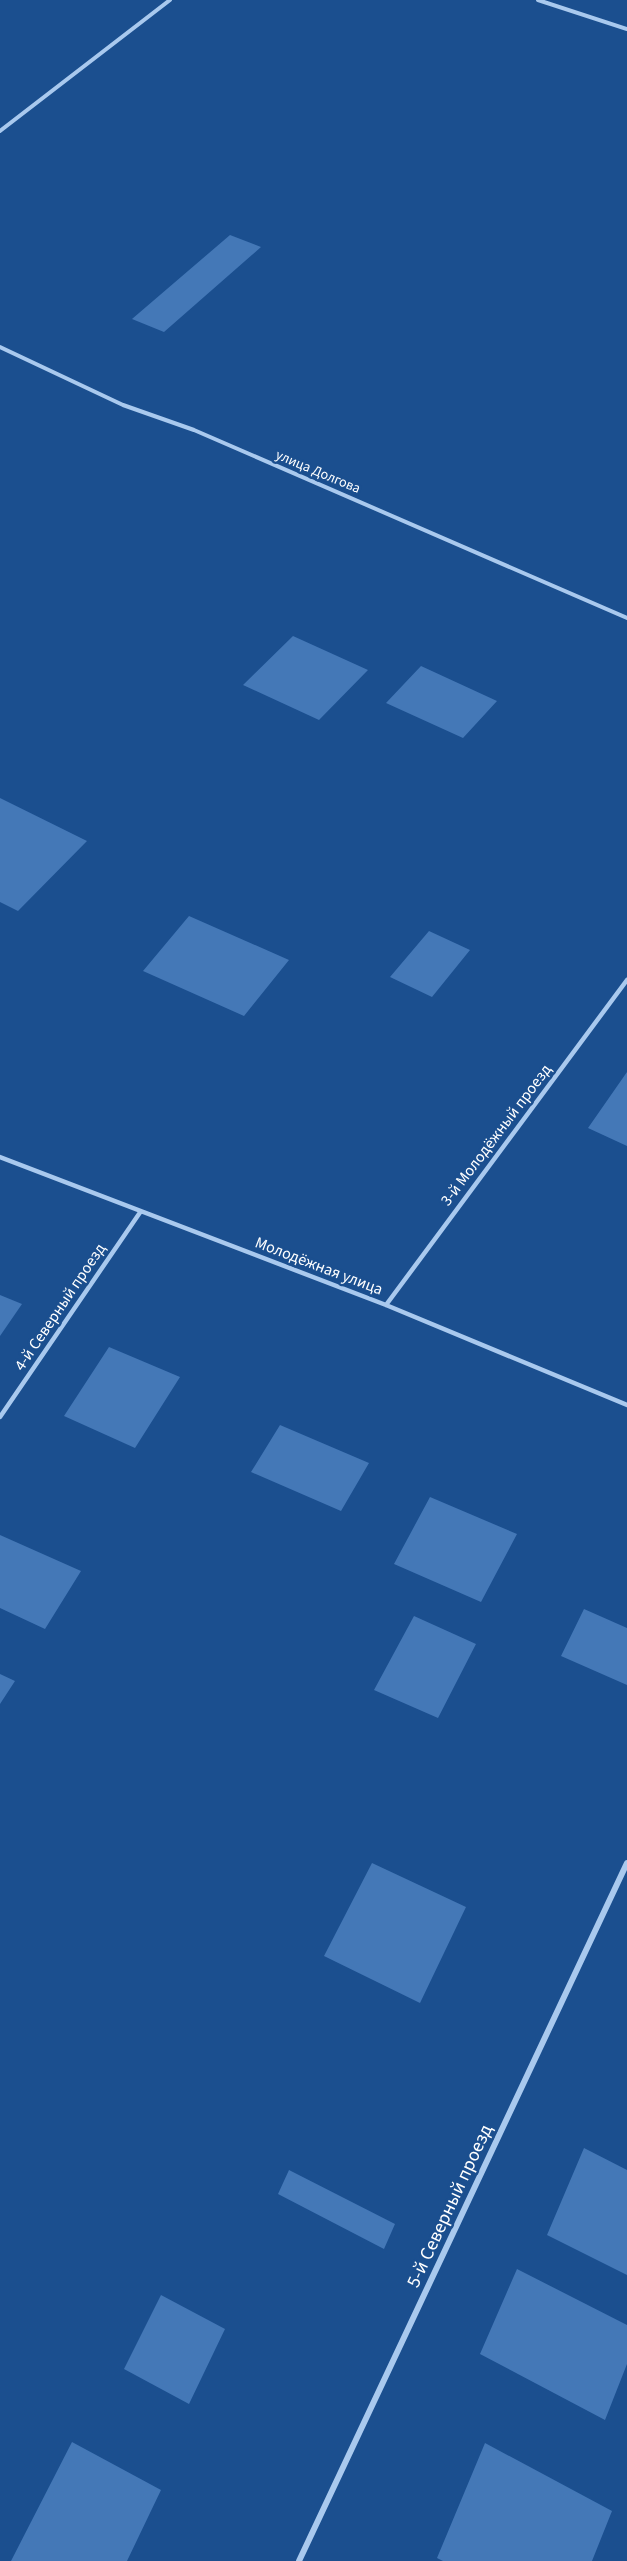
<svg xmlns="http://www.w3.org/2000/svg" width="627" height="2561" font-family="'Source Sans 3',sans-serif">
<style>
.building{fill:#4478b7}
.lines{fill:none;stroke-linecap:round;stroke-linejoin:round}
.street-far2{stroke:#a9c9ee;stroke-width:4}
.street-far1{stroke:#a9c9ee;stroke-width:4.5}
.street{stroke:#a9c9ee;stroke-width:6}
.labels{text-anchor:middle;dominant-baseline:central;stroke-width:5;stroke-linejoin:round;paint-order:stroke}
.far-street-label{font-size:14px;fill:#fff;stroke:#1b4f8f}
.street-label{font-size:16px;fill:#fff;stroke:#1b4f8f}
.near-street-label{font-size:19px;fill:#fff;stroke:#1b4f8f}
</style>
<rect width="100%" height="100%" fill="#1b4f8f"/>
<path class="building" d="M 230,235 L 261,247 L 164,332 L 132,319 Z
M 293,636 L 368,670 L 319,720 L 243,685 Z
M 421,666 L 497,701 L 463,738 L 386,703 Z
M 0,798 L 87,841 L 18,911 L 0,902 Z
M 189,916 L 289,960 L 244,1016 L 143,971 Z
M 429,931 L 470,950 L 432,997 L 390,977 Z
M 627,1072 L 627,1146 L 588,1128 Z
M 0,1295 L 22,1304 L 0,1336 Z
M 109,1347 L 180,1377 L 135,1448 L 64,1416 Z
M 280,1425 L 369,1463 L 341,1511 L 251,1472 Z
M 430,1497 L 517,1534 L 481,1602 L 394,1564 Z
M 0,1535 L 81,1571 L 45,1629 L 0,1608 Z
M 584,1609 L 627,1628 L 627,1685 L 561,1656 Z
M 414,1616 L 476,1644 L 438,1718 L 374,1690 Z
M 0,1674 L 15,1681 L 0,1704 Z
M 372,1863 L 466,1907 L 420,2003 L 324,1956 Z
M 584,2148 L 627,2170 L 627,2275 L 547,2235 Z
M 289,2170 L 395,2224 L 384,2249 L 278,2194 Z
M 517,2269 L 627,2325 L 627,2364 L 605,2420 L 480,2354 Z
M 161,2295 L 225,2329 L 189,2404 L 124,2369 Z
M 72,2442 L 161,2490 L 127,2561 L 11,2561 Z
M 485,2443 L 612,2511 L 592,2561 L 443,2561 L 437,2558 Z"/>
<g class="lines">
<path class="street-far2" d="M 538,0 L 627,29
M 0,131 L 170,0
M 0,347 L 123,405 L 194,430 L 627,618"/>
<path class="street-far1" d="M 0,1157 L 386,1305 L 627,1405
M 386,1305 L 627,980
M 0,1417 L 141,1211"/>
<path class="street" d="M 299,2561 L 627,1863"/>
</g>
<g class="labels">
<g class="far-street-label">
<text transform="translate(318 472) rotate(23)">улица Долгова</text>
</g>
<g class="street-label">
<text transform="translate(496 1135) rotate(-53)">3-й Молодёжный проезд</text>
<text transform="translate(319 1266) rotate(21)">Молодёжная улица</text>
<text transform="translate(60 1307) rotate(-56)">4-й Северный проезд</text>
</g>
<g class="near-street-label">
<text transform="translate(450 2206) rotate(-65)">5-й Северный проезд</text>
</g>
</g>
</svg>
